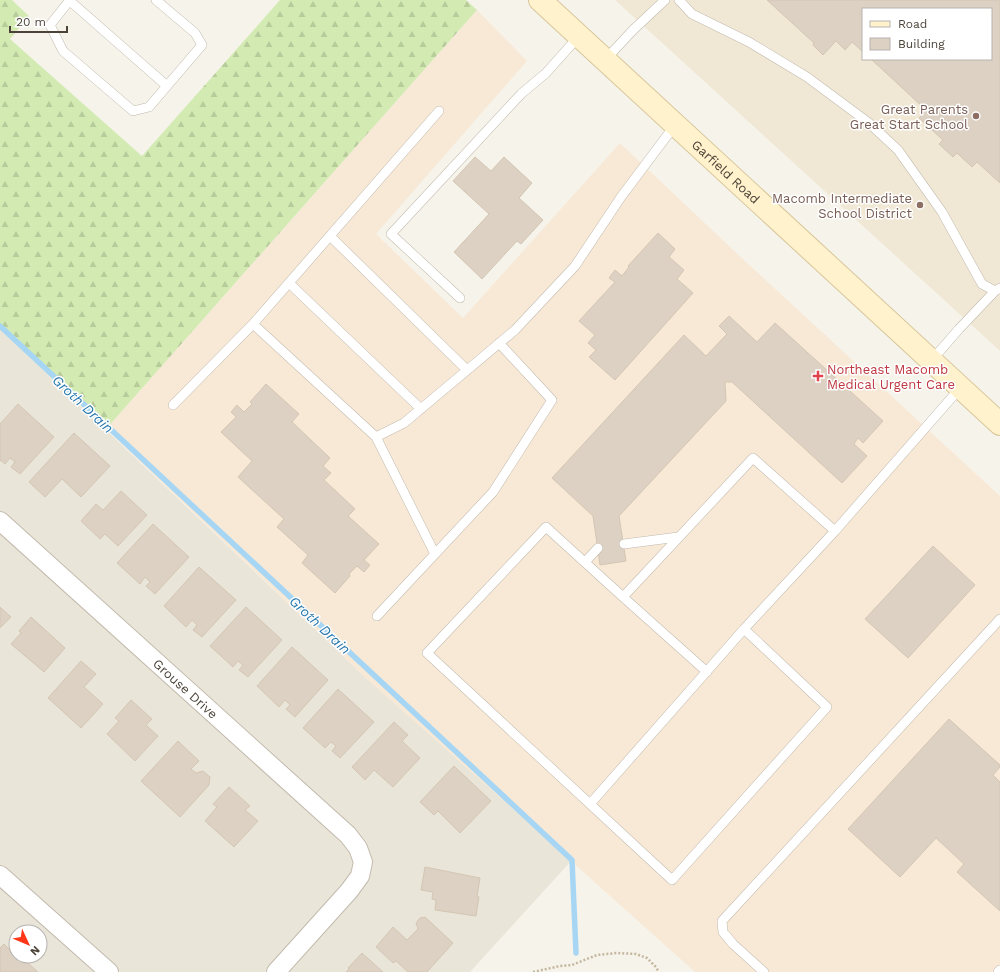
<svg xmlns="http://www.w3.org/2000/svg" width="1000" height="972" font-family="'Work Sans',sans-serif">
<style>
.residential{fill:#eae5d9;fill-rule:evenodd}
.commercial{fill:#f8e9d7}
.education{fill:#f0e8d5;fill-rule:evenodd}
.forest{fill:url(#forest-firs)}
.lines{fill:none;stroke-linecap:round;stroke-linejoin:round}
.stream{stroke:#a6d6f4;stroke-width:5.5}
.building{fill:#dcd1c3;stroke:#d4c6b3}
.service-casing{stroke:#c2baad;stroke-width:10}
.minor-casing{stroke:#c2baad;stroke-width:20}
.secondary-casing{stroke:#d8c69a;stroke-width:24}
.path{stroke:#c5b69e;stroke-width:2.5;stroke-dasharray:2 2;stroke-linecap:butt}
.service{stroke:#fff;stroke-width:9}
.minor{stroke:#fff;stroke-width:18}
.secondary{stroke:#fff2cc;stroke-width:22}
.education-dot{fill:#8d6e63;stroke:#fff;stroke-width:1.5}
.health-dot{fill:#e0444e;stroke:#fff;stroke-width:1.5}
.labels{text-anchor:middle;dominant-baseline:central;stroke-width:3;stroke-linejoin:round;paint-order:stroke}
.education-label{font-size:13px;fill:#785e54;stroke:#fff;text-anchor:end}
.street-label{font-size:13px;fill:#4b4338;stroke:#fff}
.health-label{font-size:13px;fill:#be3a42;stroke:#fff;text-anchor:start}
.water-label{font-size:14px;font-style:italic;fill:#2878ad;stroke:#fff}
</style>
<defs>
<pattern id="forest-firs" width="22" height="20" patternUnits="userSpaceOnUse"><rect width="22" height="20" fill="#d3ebb3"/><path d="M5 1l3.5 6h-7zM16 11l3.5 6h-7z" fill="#b7cb9b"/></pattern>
</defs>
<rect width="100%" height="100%" fill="#f6f3eb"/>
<path class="residential" d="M 0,329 L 365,677 L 572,860 L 470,972 L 0,972 ZM 16,932 L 40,932 L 40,956 L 16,956 Z"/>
<path class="commercial" d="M 477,10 L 527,61 L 376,234 L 463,318 L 620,143 L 746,262 L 1000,496 L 1000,972 L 695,972 L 365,677 L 106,429 Z"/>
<path class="education" d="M 615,0 L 1000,0 L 1000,351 ZM 863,9 L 991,9 L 991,59 L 863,59 Z"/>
<path class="forest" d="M 0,0 L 12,0 L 29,16 L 10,39 L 142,156 L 280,0 L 466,0 L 477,10 L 106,429 L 0,329 Z"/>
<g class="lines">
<path class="stream" d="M 0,326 L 572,860 L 576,953"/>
</g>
<path class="building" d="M 767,0 L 1000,0 L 1000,183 L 977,162 L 972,167 L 957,153 L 953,157 L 939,144 L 943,140 L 919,118 L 926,110 L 871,59 L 991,59 L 991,9 L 863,9 L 863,52 L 852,42 L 845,50 L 836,41 L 823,55 L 813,45 L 814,43 Z
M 475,157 L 491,171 L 504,157 L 532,183 L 519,198 L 543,220 L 521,244 L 517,241 L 482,279 L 454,252 L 489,214 L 453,181 Z
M 658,233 L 675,249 L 669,257 L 684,270 L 677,279 L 693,293 L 615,380 L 589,357 L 596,350 L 588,343 L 595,335 L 579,321 L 615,282 L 609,278 L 615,270 L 622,276 L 629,267 L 628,266 Z
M 729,316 L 757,342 L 775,323 L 883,421 L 863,443 L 858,438 L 854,444 L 867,456 L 842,483 L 732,382 L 725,382 L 726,401 L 619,516 L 626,561 L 600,565 L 593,516 L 552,478 L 684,335 L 706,356 L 727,334 L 719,326 Z
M 266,384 L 299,414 L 292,422 L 330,458 L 323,466 L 331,473 L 324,480 L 355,509 L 348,516 L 379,544 L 364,560 L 370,565 L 364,572 L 357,566 L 349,574 L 350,576 L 335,593 L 302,563 L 308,555 L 277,527 L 284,519 L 238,477 L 252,461 L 221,432 L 236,417 L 231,412 L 237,405 L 244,412 L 252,404 L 250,402 Z
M 18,404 L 54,437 L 20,474 L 11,467 L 15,462 L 10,458 L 5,464 L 0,460 L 0,424 Z
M 74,433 L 110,466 L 81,497 L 62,479 L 45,497 L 29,482 Z
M 121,491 L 147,515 L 118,546 L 105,534 L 100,539 L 81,521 L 96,504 L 103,510 Z
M 153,524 L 189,557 L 155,594 L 146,586 L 150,582 L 145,577 L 140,584 L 117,563 Z
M 933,546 L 975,585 L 908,658 L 865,619 Z
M 199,567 L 236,600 L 202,637 L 193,630 L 197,625 L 192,620 L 186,627 L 164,606 Z
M 0,607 L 11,617 L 0,628 Z
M 246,607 L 282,640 L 248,677 L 239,670 L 243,665 L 238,661 L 233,667 L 210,646 Z
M 31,617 L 65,648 L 44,672 L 11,644 L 21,633 L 19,631 Z
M 292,647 L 328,680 L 295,717 L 286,709 L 290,705 L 285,700 L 279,707 L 257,686 Z
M 81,661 L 96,674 L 84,687 L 103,704 L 81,728 L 48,698 Z
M 338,689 L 374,722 L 340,758 L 332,751 L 336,746 L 331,742 L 325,748 L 303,728 Z
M 131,700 L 152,719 L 146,725 L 158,736 L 135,761 L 107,734 L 119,721 L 115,718 Z
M 949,719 L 1000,765 L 1000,767 L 993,775 L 1000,782 L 1000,911 L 957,872 L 964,864 L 936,838 L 900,877 L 848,829 Z
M 394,722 L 408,735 L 402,741 L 420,758 L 393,787 L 374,770 L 365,780 L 352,767 Z
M 178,741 L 199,761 L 191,769 L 196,773 L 203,771 L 210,777 L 209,785 L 180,817 L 141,781 Z
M 454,766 L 491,801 L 460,833 L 438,811 L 434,815 L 420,802 Z
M 229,787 L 250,806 L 245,810 L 258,821 L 234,847 L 205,821 L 217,807 L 213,804 Z
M 425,867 L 480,878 L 477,896 L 479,897 L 476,916 L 435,910 L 436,900 L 432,899 L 433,892 L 421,890 Z
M 425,917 L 453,943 L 427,972 L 408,972 L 396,961 L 393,963 L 376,947 L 393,927 L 407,940 L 418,929 L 416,923 L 420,918 Z
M 4,944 L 12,952 L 14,950 L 16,952 L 16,956 L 20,956 L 38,972 L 0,972 L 0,948 Z
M 362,953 L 383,972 L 346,972 L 349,969 L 348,968 Z"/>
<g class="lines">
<defs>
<path id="service" d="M 70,0 L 50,25 L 63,51 L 133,111 L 149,107 L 202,45 L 195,33 L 156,0
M 679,0 L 692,14 L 749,42 L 807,77 L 869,123 L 898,150 L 942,212 L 982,284 L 995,291 L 1000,288
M 70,1 L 167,86
M 605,60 L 633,30 L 665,0
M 439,111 L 253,324 L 376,437 L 404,423 L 515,330 L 575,266 L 621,197 L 675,125
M 330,236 L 467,370
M 289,283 L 421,409
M 460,298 L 391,234 L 521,94 L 546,73 L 579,36
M 931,361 L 959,329 L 995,291
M 173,405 L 253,324
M 376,437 L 435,554
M 835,531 L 753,458 L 623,597 L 546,527 L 427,653 L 672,880 L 827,707 L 744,629 L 835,531 L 961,387
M 624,544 L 678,537
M 585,562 L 598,548
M 623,597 L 707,672
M 377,616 L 493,492 L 552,400 L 499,343
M 590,804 L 744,629
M 764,972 L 733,944 L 723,932 L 722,921 L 1000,619
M 998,972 L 1000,970"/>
<g id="minor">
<path id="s1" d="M 0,521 L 348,835 L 358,848 L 363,862 L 360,876 L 349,891 L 276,972"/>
<path d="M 0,875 L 109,972"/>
</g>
<g id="secondary">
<path id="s2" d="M 540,0 L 1000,424"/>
</g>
</defs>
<use href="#service" class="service-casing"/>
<use href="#minor" class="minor-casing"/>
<use href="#secondary" class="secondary-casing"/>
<path class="path" d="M 533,972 L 560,966 L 572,965 L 597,955 L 617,953 L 636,954 L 647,958 L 655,966 L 659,972"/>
<use href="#service" class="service"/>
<use href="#minor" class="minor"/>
<use href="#secondary" class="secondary"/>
</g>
<g class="education-dot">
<circle cx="976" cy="116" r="4"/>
<circle cx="920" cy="205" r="4"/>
</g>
<path class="health-dot" d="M816 370h4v4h4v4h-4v4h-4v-4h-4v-4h4z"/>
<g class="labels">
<g class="education-label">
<text x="968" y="109">Great Parents<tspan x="968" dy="15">Great Start School</tspan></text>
<text x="912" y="198">Macomb Intermediate<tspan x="912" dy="15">School District</tspan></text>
</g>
<g class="street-label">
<text stroke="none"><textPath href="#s2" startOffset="253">Garfield Road</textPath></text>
<text stroke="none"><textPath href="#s1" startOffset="250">Grouse Drive</textPath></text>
</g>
<g class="health-label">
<text x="827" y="369">Northeast Macomb<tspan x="827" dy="15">Medical Urgent Care</tspan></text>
</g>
<g class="water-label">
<text transform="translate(83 404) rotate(43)">Groth Drain</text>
<text transform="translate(320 625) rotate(43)">Groth Drain</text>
</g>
</g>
<rect x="862" y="8" width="130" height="52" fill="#ffffff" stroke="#b7b4af"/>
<rect x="870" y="21" width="20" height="6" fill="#fff2cc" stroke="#b7b4af"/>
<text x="898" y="28" font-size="12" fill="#4b4338">Road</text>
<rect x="870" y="38" width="20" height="12" fill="#dcd1c3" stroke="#b7b4af"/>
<text x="898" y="48" font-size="12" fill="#4b4338">Building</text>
<g transform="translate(28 944) rotate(134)"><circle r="19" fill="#ffffff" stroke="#b7b4af"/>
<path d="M0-3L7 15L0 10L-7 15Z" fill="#ff3719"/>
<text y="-6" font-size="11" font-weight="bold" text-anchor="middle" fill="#4b4338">N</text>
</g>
<path d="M10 26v6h57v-6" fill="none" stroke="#4b4338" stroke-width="2"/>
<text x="16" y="26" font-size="12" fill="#4b4338" stroke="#ffffff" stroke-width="3" paint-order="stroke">20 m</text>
</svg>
